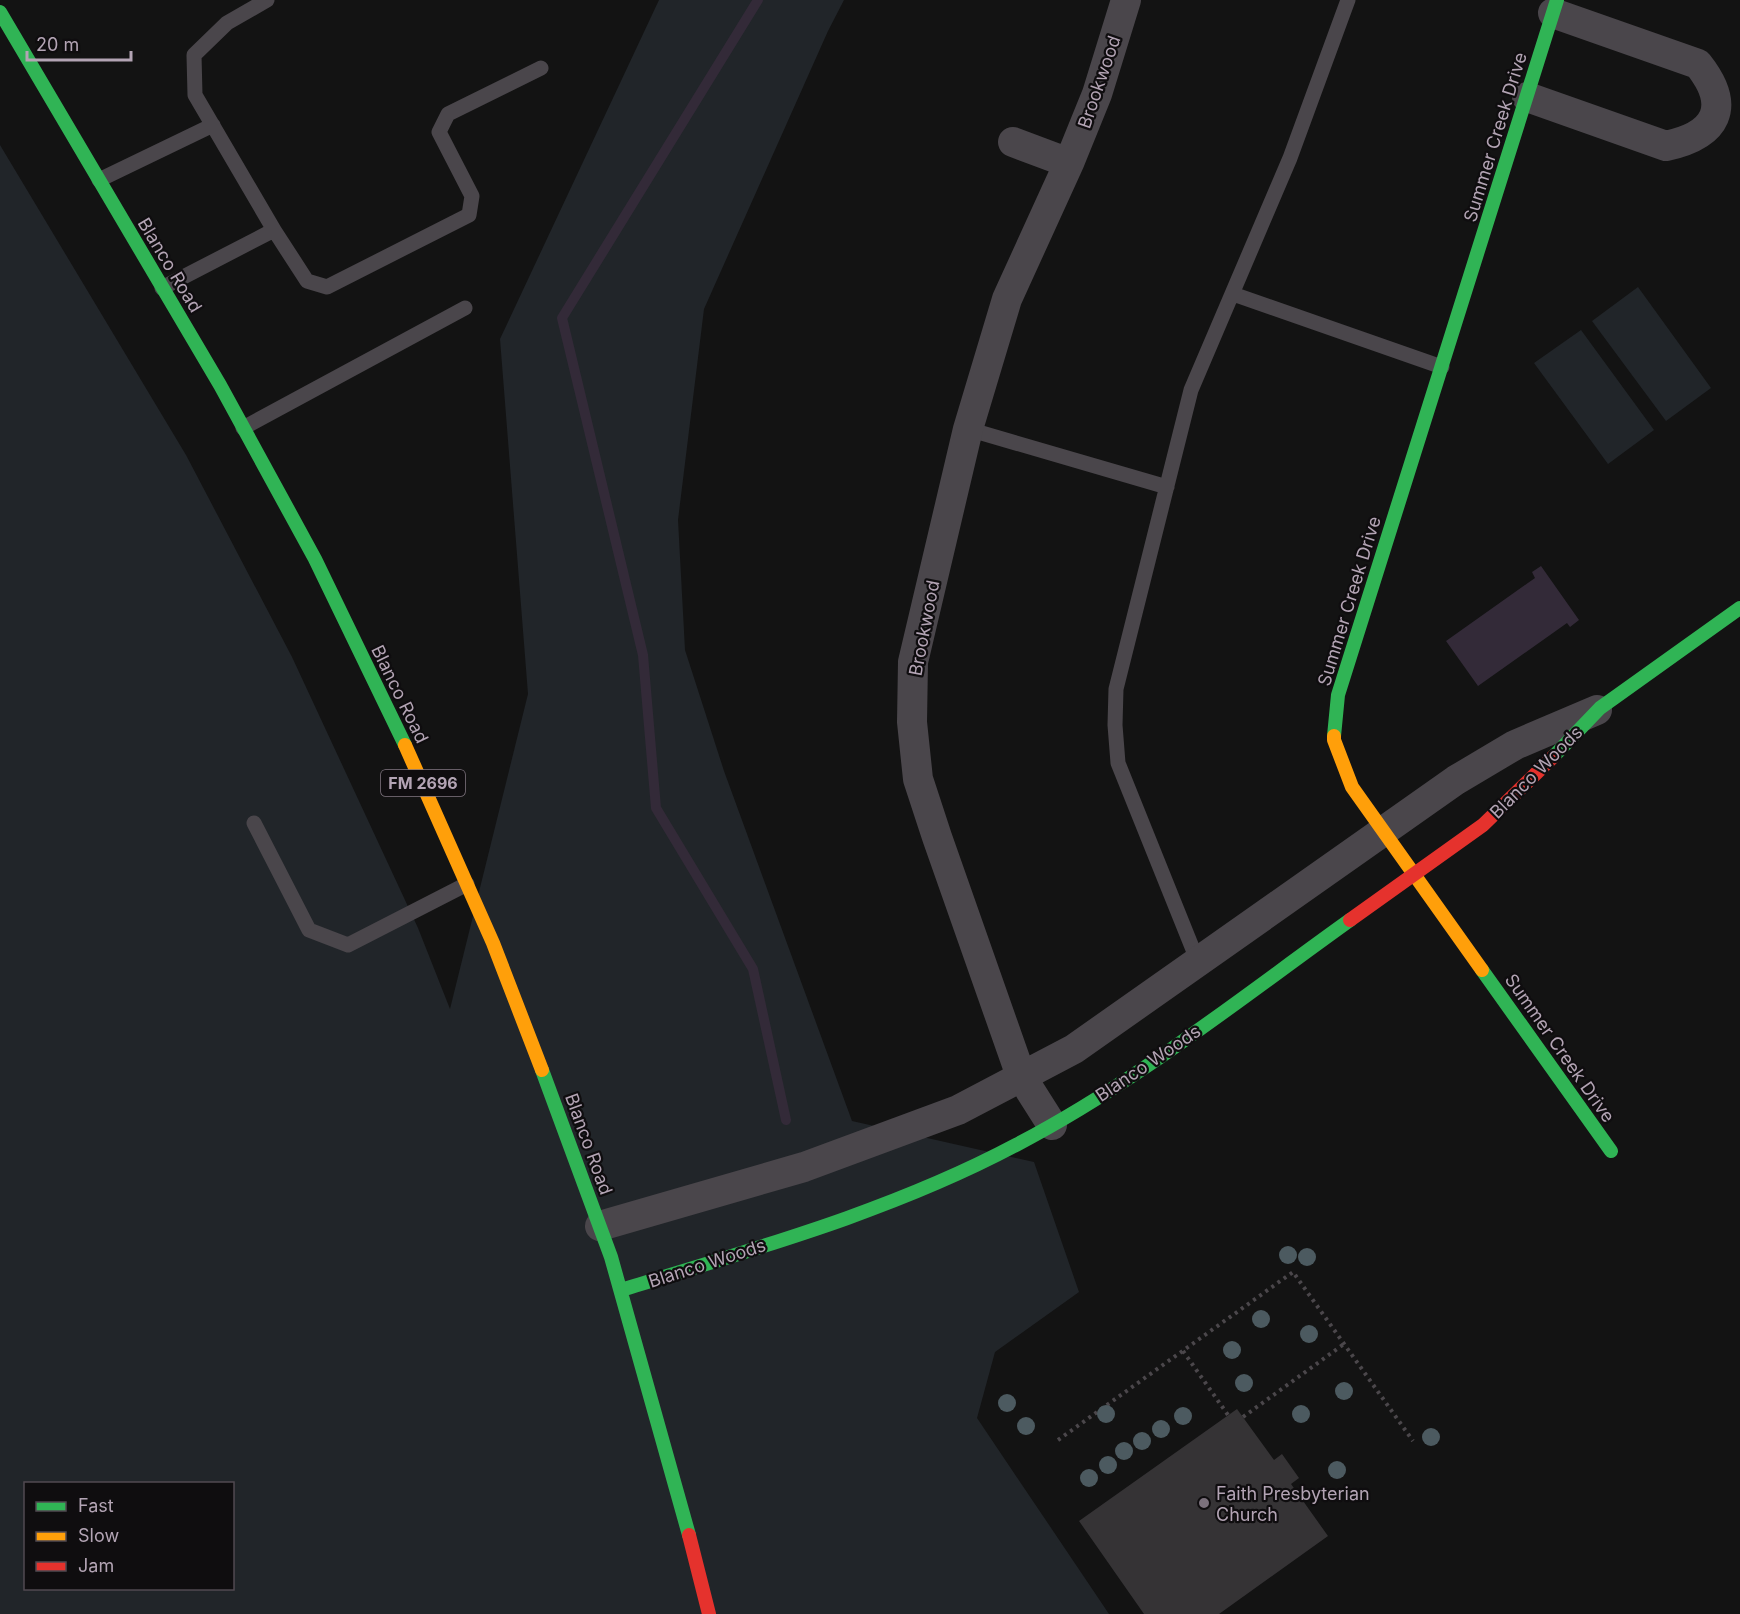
<svg xmlns="http://www.w3.org/2000/svg" width="1740" height="1614" font-family="Inter,sans-serif">
<style>
.green{fill:#212529;fill-rule:evenodd}
.water{fill:#332a38}
.lines{fill:none;stroke-linecap:round;stroke-linejoin:round}
.stream{stroke:#332a38;stroke-width:10}
.building{fill:#353335}
.path{stroke:#4b474b;stroke-width:4;stroke-dasharray:3 4.5;stroke-linecap:butt}
.lane{stroke:#4a464b;stroke-width:15}
.street{stroke:#4a464b;stroke-width:30}
.fast{stroke:#30b455;stroke-width:14}
.slow{stroke:#ff9f0a;stroke-width:14}
.jam{stroke:#e5322d;stroke-width:14}
.tree{fill:#4c5a60}
.poi-dot{fill:#7b717c;stroke:#0f0d0f;stroke-width:2}
.labels{text-anchor:middle;dominant-baseline:central;stroke-width:4.5;stroke-linejoin:round;paint-order:stroke}
.shield{fill:#0f0d0f;stroke:#827782;stroke-width:1.5}
.shield-label{font-size:16px;font-weight:bold;fill:#b3a4b4}
.street-label{font-size:18px;fill:#b3a4b4;stroke:#0f0d0f}
.poi-label{font-size:18px;fill:#b3a4b4;stroke:#0f0d0f;text-anchor:start}
</style>
<rect width="100%" height="100%" fill="#131313"/>
<path class="green" d="M 659,0 L 844,0 L 828,31 L 704,309 L 678,520 L 685,650 L 724,771 L 852,1121 L 1034,1162 L 1079,1292 L 995,1352 L 977,1418 L 1109,1614 L 0,1614 L 0,145 L 186,455 L 292,657 L 418,928 L 450,1009 L 528,694 L 500,339 ZM 26,1484 L 232,1484 L 232,1588 L 26,1588 Z
M 1638,287 L 1711,388 L 1666,421 L 1592,321 Z
M 1581,330 L 1654,430 L 1608,464 L 1534,363 Z"/>
<path class="water" d="M 1541,566 L 1579,620 L 1570,627 L 1567,623 L 1478,686 L 1446,641 L 1535,578 L 1532,572 Z"/>
<g class="lines">
<path class="stream" d="M 758,0 L 562,318 L 643,655 L 656,808 L 753,969 L 786,1120"/>
</g>
<path class="building" d="M 1237,1409 L 1274,1460 L 1282,1454 L 1299,1478 L 1291,1484 L 1328,1536 L 1219,1614 L 1144,1614 L 1079,1521 Z"/>
<g class="lines">
<path class="path" d="M 1183,1351 L 1228,1415
M 1243,1417 L 1344,1344
M 1058,1440 L 1293,1272 L 1413,1441"/>
<path class="lane" d="M 267,0 L 227,23 L 194,55 L 195,95 L 274,230
M 99,180 L 213,125
M 162,288 L 274,230 L 307,281 L 327,287 L 469,215 L 472,196 L 439,132 L 448,114 L 541,68
M 1233,294 L 1442,367
M 243,428 L 465,308
M 968,429 L 1167,487
M 254,823 L 309,930 L 348,945 L 467,884
M 1198,962 L 1118,763 L 1115,725 L 1116,689 L 1191,390 L 1290,158 L 1348,0"/>
<path class="street" d="M 1527,97 L 1666,146 C 1717,135 1732,107 1698,64 L 1553,13
M 1013,142 L 1069,163
M 1052,1125 L 1021,1076 L 937,837 L 918,779 L 912,722 L 913,662 L 968,429 L 1007,299 L 1069,163 L 1097,94 L 1126,0
M 600,1226 L 804,1167 L 958,1110 L 1074,1049 L 1456,780 L 1515,745 L 1597,710"/>
<path class="fast" d="M 0,12 L 220,385 L 315,559 L 405,745
M 1334,736 L 1338,695 L 1557,0
M 1554,756 L 1600,708 L 1740,608
M 1482,970 L 1611,1151
M 542,1070 L 611,1257 L 689,1535
M 621,1290 C 754,1249 892,1211 1016,1145 C 1135,1083 1241,998 1350,920"/>
<path class="slow" d="M 1334,736 L 1334,740 L 1352,787 L 1482,970
M 405,745 L 493,943 L 542,1070"/>
<path class="jam" d="M 1350,920 L 1483,825 L 1554,756
M 689,1535 L 709,1614"/>
</g>
<g class="tree">
<circle cx="1288" cy="1255" r="9"/>
<circle cx="1307" cy="1257" r="9"/>
<circle cx="1261" cy="1319" r="9"/>
<circle cx="1309" cy="1334" r="9"/>
<circle cx="1232" cy="1350" r="9"/>
<circle cx="1244" cy="1383" r="9"/>
<circle cx="1344" cy="1391" r="9"/>
<circle cx="1007" cy="1403" r="9"/>
<circle cx="1106" cy="1414" r="9"/>
<circle cx="1301" cy="1414" r="9"/>
<circle cx="1183" cy="1416" r="9"/>
<circle cx="1026" cy="1426" r="9"/>
<circle cx="1161" cy="1429" r="9"/>
<circle cx="1431" cy="1437" r="9"/>
<circle cx="1142" cy="1441" r="9"/>
<circle cx="1124" cy="1451" r="9"/>
<circle cx="1108" cy="1465" r="9"/>
<circle cx="1337" cy="1470" r="9"/>
<circle cx="1089" cy="1478" r="9"/>
</g>
<circle class="poi-dot" cx="1204" cy="1503" r="6"/>
<g class="labels">
<rect class="shield" x="381" y="770" width="84" height="26" rx="4.5"/>
<g class="shield-label">
<text x="423" y="783">FM 2696</text>
</g>
<g class="street-label">
<text transform="translate(1099 82) rotate(-71)">Brookwood</text>
<text transform="translate(1495 137) rotate(-73)">Summer Creek Drive</text>
<text transform="translate(170 265) rotate(59)">Blanco Road</text>
<text transform="translate(1349 601) rotate(-73)">Summer Creek Drive</text>
<text transform="translate(924 628) rotate(-79)">Brookwood</text>
<text transform="translate(400 694) rotate(64)">Blanco Road</text>
<text transform="translate(1536 772) rotate(-45)">Blanco Woods</text>
<text transform="translate(1560 1048) rotate(55)">Summer Creek Drive</text>
<text transform="translate(1148 1063) rotate(-34)">Blanco Woods</text>
<text transform="translate(589 1144) rotate(70)">Blanco Road</text>
<text transform="translate(707 1263) rotate(-18)">Blanco Woods</text>
</g>
<g class="poi-label">
<text x="1216" y="1493">Faith Presbyterian<tspan x="1216" dy="21">Church</tspan></text>
</g>
</g>
<rect x="24" y="1482" width="210" height="108" fill="#0f0d0f" stroke="#514951" stroke-width="1.5"/>
<rect x="36" y="1502" width="30" height="9" fill="#30b455" stroke="#514951" stroke-width="1.5"/>
<text x="78" y="1512" font-size="18" fill="#b3a4b4">Fast</text>
<rect x="36" y="1532" width="30" height="9" fill="#ff9f0a" stroke="#514951" stroke-width="1.5"/>
<text x="78" y="1542" font-size="18" fill="#b3a4b4">Slow</text>
<rect x="36" y="1562" width="30" height="9" fill="#e5322d" stroke="#514951" stroke-width="1.5"/>
<text x="78" y="1572" font-size="18" fill="#b3a4b4">Jam</text>
<path d="M27 51v9h104v-9" fill="none" stroke="#b3a4b4" stroke-width="3"/>
<text x="36" y="51" font-size="18" fill="#b3a4b4" stroke="#0f0d0f" stroke-width="4.5" paint-order="stroke">20 m</text>
</svg>
